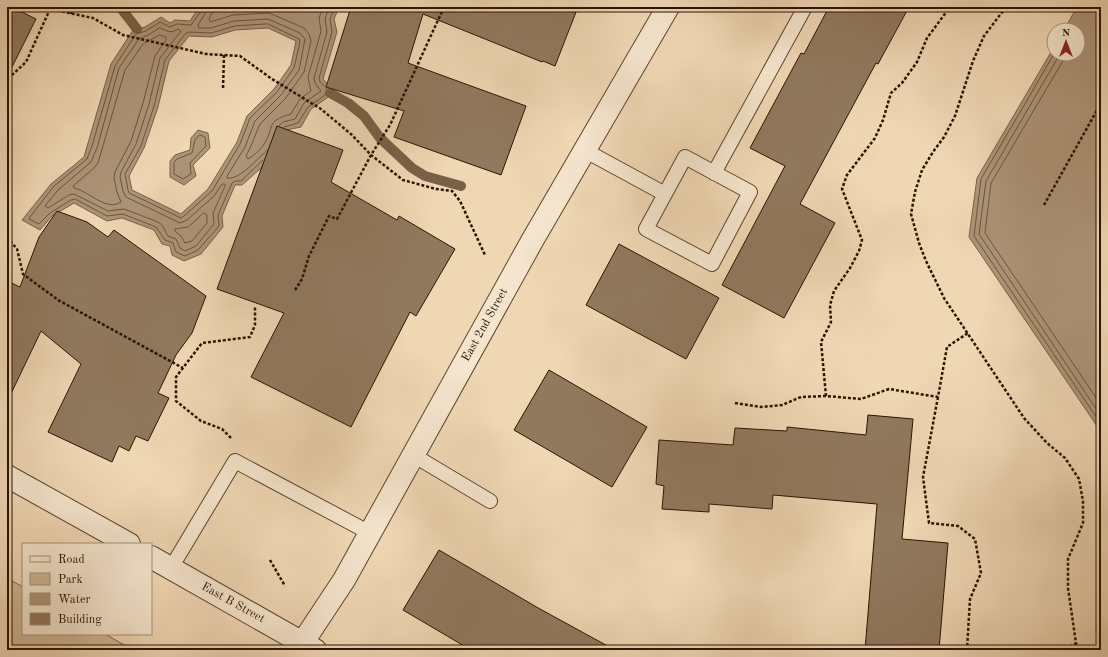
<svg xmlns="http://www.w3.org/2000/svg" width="1108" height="657" font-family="'Old Standard TT',serif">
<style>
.green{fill:#ceb695;stroke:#7c644a}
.water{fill:#ad9477;stroke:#796047;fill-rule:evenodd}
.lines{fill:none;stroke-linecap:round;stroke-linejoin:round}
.shore{stroke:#6c543c;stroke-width:1}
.stream{stroke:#796047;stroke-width:10}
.building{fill:#91795e;stroke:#2a1300}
.service-casing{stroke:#5c442d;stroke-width:16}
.minor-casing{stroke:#5c442d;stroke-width:24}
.path{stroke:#2a1300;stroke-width:2.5;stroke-dasharray:3 2;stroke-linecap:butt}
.service{stroke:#f5e5ce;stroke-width:14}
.minor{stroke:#f5e5ce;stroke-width:22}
.labels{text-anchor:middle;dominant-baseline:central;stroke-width:3.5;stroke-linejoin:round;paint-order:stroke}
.street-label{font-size:12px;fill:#2a1300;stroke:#f5e5ce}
</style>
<rect width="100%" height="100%" fill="#f0d7b4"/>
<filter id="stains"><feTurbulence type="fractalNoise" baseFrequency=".005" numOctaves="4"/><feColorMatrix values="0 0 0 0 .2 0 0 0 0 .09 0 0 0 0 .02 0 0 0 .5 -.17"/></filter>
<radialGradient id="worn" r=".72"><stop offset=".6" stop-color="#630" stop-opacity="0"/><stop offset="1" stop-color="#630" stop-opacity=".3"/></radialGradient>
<path class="green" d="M 7,578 L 23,587 L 23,634 L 105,634 L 133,650 L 7,650 Z"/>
<path class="water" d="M 199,7 L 339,7 L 334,19 L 337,32 L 323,79 L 332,89 L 327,98 L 311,109 L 301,127 L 286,130 L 277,154 L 242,185 L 235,185 L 222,216 L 223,227 L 201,254 L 184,261 L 172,255 L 170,246 L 162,244 L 154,230 L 122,218 L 107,221 L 74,203 L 52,216 L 40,230 L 22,220 L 51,184 L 84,157 L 111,64 L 133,30 L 145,27 L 161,17 L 170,23 L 175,20 L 190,21 ZM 268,28 L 296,41 L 291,65 L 274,89 L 247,116 L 237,142 L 208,189 L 181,214 L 132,190 L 129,176 L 144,148 L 158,107 L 169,61 L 189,36 L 212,37 L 235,30 Z
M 1077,7 L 1101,7 L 1101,432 L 969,237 L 977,178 L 1054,47 L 1054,54 L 1078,54 L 1078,30 L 1064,30 Z
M 198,130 L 208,133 L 210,148 L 193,165 L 196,176 L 184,185 L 170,177 L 170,161 L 175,155 L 190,150 L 191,138 Z"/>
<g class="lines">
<path class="shore" d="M 202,7 L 201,11 L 191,25 L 177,24 L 170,27 L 160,22 L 146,31 L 136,34 L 115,66 L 92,146 L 87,159 L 54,186 L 30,217 L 29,219 L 39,224 L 50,213 L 71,200 L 75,199 L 107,216 L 123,214 L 156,227 L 165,240 L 173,243 L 176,252 L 185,256 L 198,250 L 219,226 L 218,215 L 232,183 L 235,181 L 241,181 L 263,160
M 207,7 L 206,12 L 198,25 L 199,28 L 211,28 L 234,21 L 268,19 L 300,33 L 305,39 L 299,70 L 281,95 L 255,121 L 245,147 L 227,176 L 227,178 C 240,180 257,159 267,150
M 213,7 L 212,13 L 209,19 L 210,22 L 233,15 L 269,13 L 304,28 L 309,34 L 311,41 L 304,72 L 285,99 L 260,124 L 250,148 L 246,156 L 248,159 C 253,156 261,150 264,144 C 276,126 264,122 291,114 L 300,99 L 311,91 L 308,77 L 321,31 L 319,18 L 323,7
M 268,24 L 299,39 L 300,42 L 294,68 L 277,92 L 250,118 L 240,144 L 212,191 L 184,216 L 181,218 L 129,193 L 128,190 L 125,174 L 141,146 L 154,106 L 165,60 L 185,34 L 189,32 L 211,33 L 235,26 Z
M 160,28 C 168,31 170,34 178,29 L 181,31 L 160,58 L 149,104 L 136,144 L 121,172 L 120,177 L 123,191 L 126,197 L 180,223 L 187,220 L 214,196 L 222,184 L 225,184 L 225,186 L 213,213 L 214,224 L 196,246 L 185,251 L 180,248 L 176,239 L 168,236 L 162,225 L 158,222 L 124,209 L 108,211 L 74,194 L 69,195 L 48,208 L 45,206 L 58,190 L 91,162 L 97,148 L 119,68 L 139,39 L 148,35 Z
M 160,35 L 166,37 L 166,40 L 155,56 L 143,103 L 131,141 L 115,172 L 114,178 L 117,192 L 121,202 C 106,212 89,191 74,188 L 73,186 L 94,168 L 98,163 L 125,70 L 143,44 Z
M 1054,54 L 981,179 L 974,236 L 1101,424
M 1060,54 L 986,181 L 979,234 L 1101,416
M 1067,54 L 991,183 L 985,233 L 1101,405
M 325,87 L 320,82 L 319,78 L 332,32 L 330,19 L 335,7
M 279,126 L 283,122 L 295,119 L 304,103 L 321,91 L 315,83 L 314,78 L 327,32 L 325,19 L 329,7
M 284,127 L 298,123 L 308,107 L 324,96 L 327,90 L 326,88
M 200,135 L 205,137 L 206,146 L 190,163 L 191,174 L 183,179 L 174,174 L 174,162 L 177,159 L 192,153 L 195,140 Z
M 204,213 L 207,215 L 207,223 L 192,241 L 185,243 L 181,236 L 175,231 L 175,229 L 188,227 Z"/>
<path class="stream" d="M 120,7 L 137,29
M 330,93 L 348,103 L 364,116 L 380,138 L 412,168 L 425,176 L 461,186"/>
</g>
<path class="building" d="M 7,7 L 12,7 L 36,19 L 7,77 Z
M 351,7 L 578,7 L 555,66 L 543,61 L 542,62 L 423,14 L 408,63 L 526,106 L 501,175 L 394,137 L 404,111 L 326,87 Z
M 829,7 L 909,7 L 878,64 L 876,63 L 800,204 L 835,223 L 784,318 L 722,285 L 785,166 L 750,148 L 801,53 L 804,54 Z
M 277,126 L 343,150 L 331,182 L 397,220 L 399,216 L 455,249 L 416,316 L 410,312 L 351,427 L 251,377 L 284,313 L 217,289 Z
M 57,211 L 87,222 L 108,237 L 114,230 L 206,296 L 192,333 L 176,355 L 158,393 L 169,398 L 148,441 L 136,436 L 129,451 L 119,446 L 112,462 L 48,432 L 81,364 L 41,331 L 7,402 L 7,281 L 20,287 L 39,237 Z
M 619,244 L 719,298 L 686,359 L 586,305 Z
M 549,370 L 647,427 L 612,487 L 514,430 Z
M 868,415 L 913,419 L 902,539 L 948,543 L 939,650 L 865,650 L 877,504 L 773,495 L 772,509 L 709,504 L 709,512 L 662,509 L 664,486 L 656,484 L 659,440 L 733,445 L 735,428 L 787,431 L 787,427 L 866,435 Z
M 439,550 L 540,609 L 615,650 L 471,650 L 403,610 Z"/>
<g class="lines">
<defs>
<path id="service" d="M 584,150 L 665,194
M 685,157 L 750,192 L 712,264 L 646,229 Z
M 714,173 L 805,7
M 413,455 L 490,501
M 171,568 L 235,461 L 370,533"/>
<path id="minor" d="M 7,476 L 129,544
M 151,557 L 315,650
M 303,642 L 344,580 L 532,241 L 668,7"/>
</defs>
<use href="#service" class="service-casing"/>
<use href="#minor" class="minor-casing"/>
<path class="path" d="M 48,7 L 50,9 L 93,18 L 123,35 L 206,54 L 240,56 L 272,79 L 321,109 L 352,135 L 371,155 L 403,180 L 436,189 L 452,191 L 460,201 L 485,255
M 1006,7 L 984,36 L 973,61 L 955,116 L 944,137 L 933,152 L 922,170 L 915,192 L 911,214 L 919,243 L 926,261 L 944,298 L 1024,418 L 1047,443 L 1065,458 L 1079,479 L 1083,501 L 1083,523 L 1068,559 L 1068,588 L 1076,643 L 1065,650
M 71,14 L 72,7
M 7,84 L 12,75 L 26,62 L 50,9
M 223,88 L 224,55
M 1044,205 L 1101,103
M 7,237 L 17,249 L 23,274 L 58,300 L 183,368
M 295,290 L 302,279 L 309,256 L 329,216 L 337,219 L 371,155 L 390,125 L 444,7
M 826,396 L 821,342 L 831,322 L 830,305 L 834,291 L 850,268 L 859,251 L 862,240 L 842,189 L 847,175 L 875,138 L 883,120 L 891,93 L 902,83 L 917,62 L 927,38 L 950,7
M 938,397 L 923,477 L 929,523 L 958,526 L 975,539 L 981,573 L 970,599 L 967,650
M 735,403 L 761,407 L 782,405 L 801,397 L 826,396 L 861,399 L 889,389 L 938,397 L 947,347 L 968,333
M 231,438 L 222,429 L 201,421 L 176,401 L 176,377 L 202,343 L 250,337 L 255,325 L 255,306
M 270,560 L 285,586
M 1076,643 L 1077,650"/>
<use href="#service" class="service"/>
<use href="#minor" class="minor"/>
</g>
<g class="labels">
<g class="street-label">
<text transform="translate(485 325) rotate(-61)">East 2nd Street</text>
<text transform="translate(233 603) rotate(29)">East B Street</text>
</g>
</g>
<rect width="1108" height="657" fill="none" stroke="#f0d7b4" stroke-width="24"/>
<rect x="8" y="8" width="1092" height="641" fill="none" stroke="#2a1300" stroke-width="2"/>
<rect x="12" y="12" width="1084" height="633" fill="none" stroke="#2a1300"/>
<rect x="22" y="543" width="130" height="92" fill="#f5e5ce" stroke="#a4917c"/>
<rect x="30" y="556" width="20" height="6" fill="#f5e5ce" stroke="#a4917c"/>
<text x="58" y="563" font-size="12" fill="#2a1300">Road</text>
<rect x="30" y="573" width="20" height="12" fill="#ceb695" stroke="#a4917c"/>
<text x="58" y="583" font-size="12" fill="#2a1300">Park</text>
<rect x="30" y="593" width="20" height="12" fill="#ad9477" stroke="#a4917c"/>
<text x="58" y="603" font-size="12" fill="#2a1300">Water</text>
<rect x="30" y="613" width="20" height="12" fill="#91795e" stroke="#a4917c"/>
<text x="58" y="623" font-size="12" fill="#2a1300">Building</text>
<g transform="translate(1066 42)"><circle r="19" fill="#f5e5ce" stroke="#a4917c"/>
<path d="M0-3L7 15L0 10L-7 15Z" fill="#8f2418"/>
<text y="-6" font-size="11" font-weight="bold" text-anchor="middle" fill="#2a1300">N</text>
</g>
<rect width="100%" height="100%" filter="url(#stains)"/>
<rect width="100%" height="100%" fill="url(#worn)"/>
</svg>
